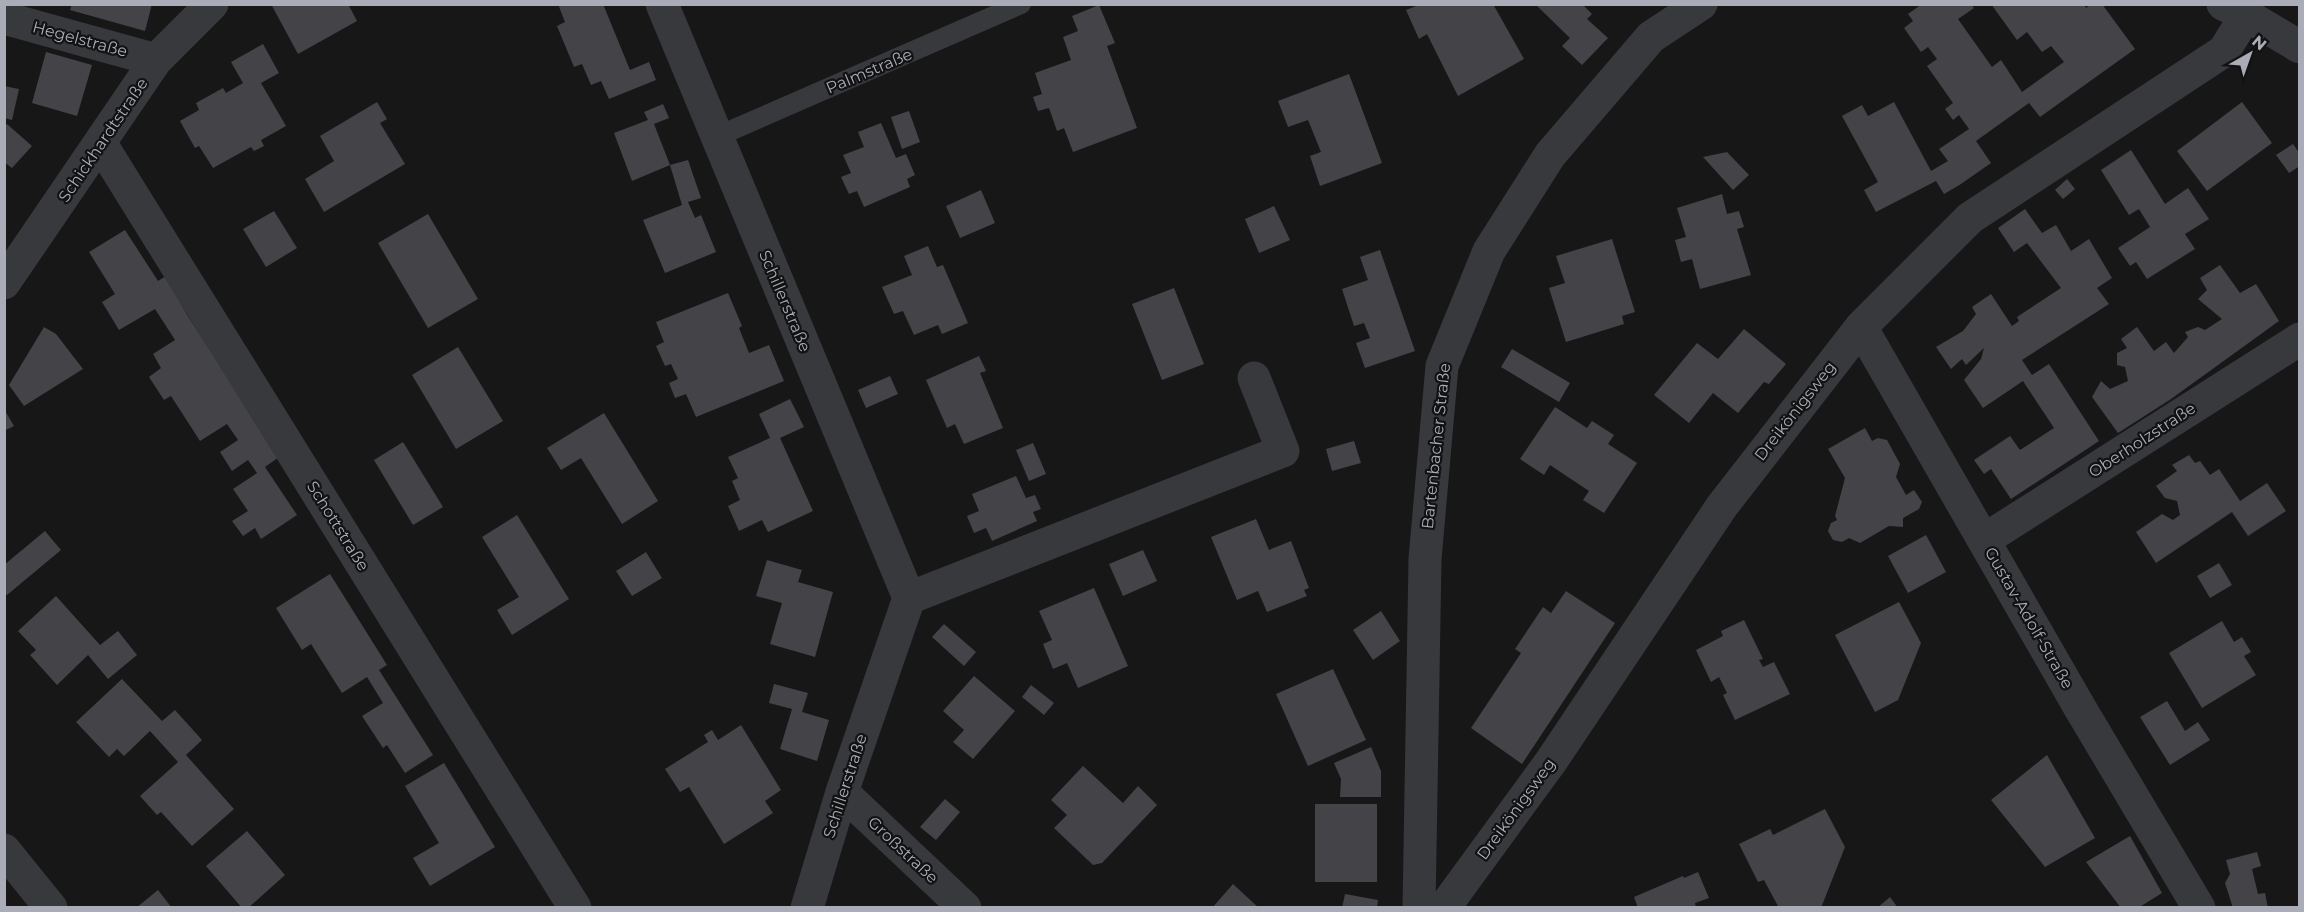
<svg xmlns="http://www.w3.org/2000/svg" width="2304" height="912" font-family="Montserrat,sans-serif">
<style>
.building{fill:#444448}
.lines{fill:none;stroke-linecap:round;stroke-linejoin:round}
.lane{stroke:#38393d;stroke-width:20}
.street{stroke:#38393d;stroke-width:33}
.labels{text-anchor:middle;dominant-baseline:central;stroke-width:4.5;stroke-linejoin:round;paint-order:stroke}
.street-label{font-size:16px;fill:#aaadb7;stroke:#121213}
</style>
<rect width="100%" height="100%" fill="#171718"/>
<path class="building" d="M 72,4 L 152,4 L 145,31 L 70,10 Z
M 271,4 L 348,4 L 357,21 L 298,54 Z
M 558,4 L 603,4 L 630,70 L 649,62 L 656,80 L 609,99 L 601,81 L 591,85 L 582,64 L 574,67 L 557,26 L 565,22 Z
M 1421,4 L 1493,4 L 1524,59 L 1458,96 L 1427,34 L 1419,39 L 1406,10 Z
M 1535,4 L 1582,4 L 1592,14 L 1587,19 L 1608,38 L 1582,65 L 1562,46 L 1570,38 Z
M 1922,4 L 1971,4 L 1974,8 L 1958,19 L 1992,67 L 2001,60 L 2022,92 L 2064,62 L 2051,46 L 2042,52 L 2027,32 L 2017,40 L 1991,4 L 2084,4 L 2086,8 L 2091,4 L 2102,4 L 2135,49 L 2040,117 L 2029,103 L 1976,141 L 1991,163 L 1961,184 L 1944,194 L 1936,181 L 1876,212 L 1864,190 L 1878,182 L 1842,116 L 1862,105 L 1868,116 L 1894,102 L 1931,171 L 1948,161 L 1939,149 L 1969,129 L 1959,115 L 1953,120 L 1945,109 L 1953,103 L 1927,66 L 1937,59 L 1928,47 L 1921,52 L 1904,28 L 1913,21 L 1908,14 Z
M 1099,5 L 1115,43 L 1107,46 L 1137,128 L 1073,152 L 1064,128 L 1057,131 L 1049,108 L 1038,111 L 1033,97 L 1042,94 L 1035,73 L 1071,60 L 1063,37 L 1078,31 L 1072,16 Z
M 263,44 L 279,73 L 261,83 L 286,126 L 261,140 L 264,146 L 254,151 L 251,147 L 213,168 L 199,146 L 195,148 L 180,121 L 199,110 L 196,103 L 223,88 L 226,93 L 243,83 L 231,62 Z
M 46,52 L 92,65 L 77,116 L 32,103 Z
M 1349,74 L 1382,163 L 1320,186 L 1310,156 L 1321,152 L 1308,120 L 1288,127 L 1278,101 Z
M 4,86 L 19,89 L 12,120 L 4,118 Z
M 377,102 L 387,119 L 380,123 L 405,164 L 324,212 L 305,179 L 334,161 L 320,136 Z
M 2242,102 L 2272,143 L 2207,191 L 2177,151 Z
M 663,104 L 669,118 L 654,124 L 670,165 L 632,181 L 614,133 L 648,120 L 644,112 Z
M 909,111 L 920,142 L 902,149 L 891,117 Z
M 881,123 L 896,158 L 906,154 L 915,175 L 907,179 L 910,187 L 864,207 L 857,191 L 849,194 L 841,177 L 851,173 L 843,155 L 864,147 L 858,132 Z
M 7,124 L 32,146 L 12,168 L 4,162 L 4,127 Z
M 2293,144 L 2300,154 L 2300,166 L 2289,173 L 2276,155 Z
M 2131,150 L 2165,204 L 2188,188 L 2209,219 L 2185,234 L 2195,249 L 2147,279 L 2136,262 L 2130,266 L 2118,248 L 2150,227 L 2139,209 L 2129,215 L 2101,170 Z
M 1727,152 L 1749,175 L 1733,190 L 1703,157 Z
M 688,160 L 701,198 L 688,202 L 695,218 L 701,215 L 716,252 L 665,273 L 643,220 L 682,205 L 670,165 Z
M 2067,179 L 2075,189 L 2063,199 L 2055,190 Z
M 981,190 L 995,223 L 960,238 L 946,206 Z
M 1722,194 L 1727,214 L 1739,211 L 1744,227 L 1737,229 L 1751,275 L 1700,289 L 1692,259 L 1681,262 L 1675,240 L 1686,237 L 1677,208 Z
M 1274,206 L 1290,240 L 1259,253 L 1245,219 Z
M 2025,209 L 2042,233 L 2056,225 L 2071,251 L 2089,239 L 2112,278 L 2097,288 L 2109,304 L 2022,360 L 2032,375 L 2049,364 L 2099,441 L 2011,499 L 1991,469 L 1984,474 L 1974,460 L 2010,436 L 2020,450 L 2054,428 L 2023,381 L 1983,408 L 1964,380 L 1981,359 L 1984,348 L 1966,365 L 1962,359 L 1951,369 L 1936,347 L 1963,331 L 1976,314 L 1972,307 L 1991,294 L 2012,326 L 2019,321 L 2017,317 L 2061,288 L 2027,243 L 2014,252 L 1998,228 Z
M 274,211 L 297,248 L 266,267 L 243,229 Z
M 428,214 L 478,299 L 428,328 L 378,243 Z
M 125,230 L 158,281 L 166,276 L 186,313 L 279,457 L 265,467 L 297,515 L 261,539 L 255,528 L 243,536 L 232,521 L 248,511 L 233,489 L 257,473 L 248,460 L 232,471 L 220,452 L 238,440 L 227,424 L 200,441 L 171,396 L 164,400 L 149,377 L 161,368 L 153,354 L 175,340 L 155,309 L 119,330 L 102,302 L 115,294 L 89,252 Z
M 1612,239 L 1635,312 L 1622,316 L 1624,324 L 1566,342 L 1549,288 L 1565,283 L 1556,256 Z
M 928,246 L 937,267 L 943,265 L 968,323 L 942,334 L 938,325 L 914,335 L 903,311 L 894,314 L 882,287 L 912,275 L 904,256 Z
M 1380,250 L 1415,351 L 1365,368 L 1356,343 L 1370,338 L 1364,323 L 1354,326 L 1342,289 L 1368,280 L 1360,257 Z
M 2220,265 L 2240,293 L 2256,284 L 2279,321 L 2171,399 L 2118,433 L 2092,397 L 2101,381 L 2110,389 L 2128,381 L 2125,367 L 2117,365 L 2117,353 L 2127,348 L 2121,339 L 2137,327 L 2154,351 L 2166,342 L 2174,353 L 2188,337 L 2185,332 L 2198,327 L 2205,330 L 2222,319 L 2198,299 L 2207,290 L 2200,278 Z
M 1174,288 L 1204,364 L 1162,380 L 1132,304 Z
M 728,293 L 742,326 L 739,328 L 749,353 L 769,345 L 784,381 L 696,417 L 686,394 L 675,398 L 669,383 L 678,379 L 671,364 L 665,366 L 656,346 L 664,342 L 656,322 Z
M 44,327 L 56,334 L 83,369 L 24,406 L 9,385 Z
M 1744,329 L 1786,364 L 1769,384 L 1764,382 L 1738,413 L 1713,393 L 1689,423 L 1654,395 L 1697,343 L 1718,359 Z
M 458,347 L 503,421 L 456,449 L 412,375 Z
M 1512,349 L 1570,383 L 1559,402 L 1501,367 Z
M 979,356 L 986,371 L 980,373 L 1003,428 L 964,444 L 955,424 L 947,428 L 926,380 Z
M 890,376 L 898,394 L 866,408 L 858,390 Z
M 790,399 L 804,427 L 780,438 L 813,511 L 768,532 L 762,520 L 739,531 L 728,506 L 740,500 L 732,481 L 738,478 L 728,457 L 770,438 L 759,414 Z
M 1555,407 L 1587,428 L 1592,421 L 1614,435 L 1608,444 L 1637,463 L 1604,513 L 1583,500 L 1589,491 L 1550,465 L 1544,475 L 1520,459 Z
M 4,409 L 14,426 L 4,431 Z
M 604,413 L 658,501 L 622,524 L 581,458 L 561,470 L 547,448 Z
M 1865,428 L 1872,441 L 1878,438 L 1887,440 L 1900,464 L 1896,477 L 1906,495 L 1914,490 L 1922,502 L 1919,509 L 1903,518 L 1903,527 L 1889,526 L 1860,543 L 1849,538 L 1842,542 L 1833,540 L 1828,531 L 1831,523 L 1837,520 L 1835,516 L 1845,478 L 1828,449 Z
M 1354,441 L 1361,463 L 1332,471 L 1326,449 Z
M 403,442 L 443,507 L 413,525 L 374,460 Z
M 1033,443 L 1046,474 L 1029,481 L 1016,450 Z
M 2189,455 L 2195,463 L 2200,461 L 2210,475 L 2219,469 L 2240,501 L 2267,483 L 2286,511 L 2248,536 L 2232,512 L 2156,563 L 2136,532 L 2162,514 L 2173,520 L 2180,515 L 2177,501 L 2165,498 L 2156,486 L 2177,471 L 2172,465 Z
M 1016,476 L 1026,498 L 1035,495 L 1041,509 L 1033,512 L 1037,521 L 992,541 L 986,528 L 974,533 L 967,516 L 979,511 L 972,494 Z
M 517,515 L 569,599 L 512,635 L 497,610 L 519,597 L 482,537 Z
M 1256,519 L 1269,550 L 1291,541 L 1309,588 L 1304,590 L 1307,596 L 1267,612 L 1258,591 L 1237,600 L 1211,537 Z
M 45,531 L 61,550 L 7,595 L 4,592 L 4,565 Z
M 1926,535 L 1946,572 L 1908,593 L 1888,556 Z
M 1143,550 L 1157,581 L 1123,596 L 1109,564 Z
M 646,552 L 662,578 L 632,596 L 616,571 Z
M 767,560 L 802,570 L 798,582 L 833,592 L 815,657 L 770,644 L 782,603 L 756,596 Z
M 2219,563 L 2232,585 L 2210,598 L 2197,576 Z
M 330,574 L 387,665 L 379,670 L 433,755 L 405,773 L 387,745 L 383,748 L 362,716 L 383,703 L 367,677 L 342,693 L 311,644 L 302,650 L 276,608 Z
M 1094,588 L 1128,666 L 1078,688 L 1067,663 L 1053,669 L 1043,644 L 1052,640 L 1039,611 Z
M 1566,591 L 1615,623 L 1522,764 L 1471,728 L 1521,653 L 1515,649 L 1543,607 L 1551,613 Z
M 56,596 L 100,645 L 118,631 L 137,655 L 108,679 L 88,655 L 57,685 L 30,655 L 36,650 L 18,631 Z
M 1899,602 L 1921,643 L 1898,700 L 1875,712 L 1835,635 Z
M 1381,611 L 1400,641 L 1373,660 L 1353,630 Z
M 1744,620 L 1763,659 L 1759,660 L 1763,667 L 1774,662 L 1790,694 L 1735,720 L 1723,695 L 1727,693 L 1719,677 L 1711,682 L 1696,650 L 1723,636 L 1721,631 Z
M 2222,621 L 2234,642 L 2242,637 L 2251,652 L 2244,656 L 2256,675 L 2202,708 L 2169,653 Z
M 944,624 L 976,652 L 964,666 L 932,637 Z
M 1333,669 L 1366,740 L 1308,766 L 1276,694 Z
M 974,676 L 1015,711 L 973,759 L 953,742 L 964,730 L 943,711 Z
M 122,679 L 162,721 L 175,710 L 202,740 L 186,755 L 234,809 L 192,846 L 161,812 L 157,815 L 140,796 L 178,762 L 150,731 L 124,756 L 117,749 L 109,757 L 76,722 Z
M 774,684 L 808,693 L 802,712 L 829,720 L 817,761 L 780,749 L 792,709 L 769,703 Z
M 1031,685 L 1054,703 L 1044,715 L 1022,697 Z
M 2167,701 L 2185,731 L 2198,722 L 2210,740 L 2170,765 L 2140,717 Z
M 741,725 L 781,790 L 765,801 L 773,813 L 724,844 L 689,787 L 680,792 L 665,769 L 708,742 L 704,735 L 712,730 L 718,740 Z
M 1371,747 L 1381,771 L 1381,797 L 1340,797 L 1341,779 L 1334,763 Z
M 2047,755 L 2095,838 L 2045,867 L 1991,800 Z
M 444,763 L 495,847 L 430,886 L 413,858 L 439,843 L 405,786 Z
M 1083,766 L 1123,803 L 1138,786 L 1157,805 L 1102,863 L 1093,865 L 1054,828 L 1067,815 L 1051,800 Z
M 945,799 L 960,812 L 936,840 L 920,827 Z
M 1315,804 L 1377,804 L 1377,882 L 1315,882 Z
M 1825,809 L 1845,847 L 1821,908 L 1779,908 L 1764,880 L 1758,882 L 1739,844 L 1770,829 L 1773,835 Z
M 247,831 L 285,875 L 248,908 L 242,908 L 206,866 Z
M 2130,836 L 2162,893 L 2138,908 L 2121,908 L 2086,862 Z
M 2257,852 L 2261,866 L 2252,869 L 2258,894 L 2265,893 L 2268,908 L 2233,908 L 2225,883 L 2230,874 L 2226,860 Z
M 1698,872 L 1709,898 L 1695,903 L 1696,908 L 1638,908 L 1634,897 L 1683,876 L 1684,878 Z
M 1233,884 L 1259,908 L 1212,908 Z
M 158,890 L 172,908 L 136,908 Z
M 1345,894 L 1378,900 L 1377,908 L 1342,908 Z
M 1890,897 L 1898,908 L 1877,908 Z"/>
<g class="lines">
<path class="lane" d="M 716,137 L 1021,4"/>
<path class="street" d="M 662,4 L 909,598 L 842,792 L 807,908
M 2223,4 L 2246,15 L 2300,47
M 4,18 L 156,60
M 101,144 L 575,908
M 4,283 L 156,60 L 212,4
M 1861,327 L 2080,708 L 2199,908
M 1984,540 L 2300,339
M 909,598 L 1283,451 L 1254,378
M 842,792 L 965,908
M 4,850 L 51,908
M 1419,908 L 1425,559 L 1442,366 L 1489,251 L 1550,155 L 1651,37 L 1701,4
M 1444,908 L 1552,760 L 1722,506 L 1861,327 L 1970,218 L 2224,51 L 2246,15 L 2247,4"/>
</g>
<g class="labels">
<g class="street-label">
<text transform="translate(80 39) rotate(15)">Hegelstraße</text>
<text transform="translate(869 71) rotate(-23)">Palmstraße</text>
<text transform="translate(103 140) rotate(-56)">Schickhardtstraße</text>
<text transform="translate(785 301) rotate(67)">Schillerstraße</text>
<text transform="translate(1795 411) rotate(-52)">Dreikönigsweg</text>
<text transform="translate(2142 440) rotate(-33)">Oberholzstraße</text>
<text transform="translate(1436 446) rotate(-84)">Bartenbacher Straße</text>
<text transform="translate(338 526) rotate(58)">Schottstraße</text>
<text transform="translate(2029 618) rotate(60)">Gustav-Adolf-Straße</text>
<text transform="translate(845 786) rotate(-72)">Schillerstraße</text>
<text transform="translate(1516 809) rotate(-54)">Dreikönigsweg</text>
<text transform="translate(903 850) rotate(43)">Großstraße</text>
</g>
</g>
<rect width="2304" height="912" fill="none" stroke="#aaadb7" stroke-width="12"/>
<g transform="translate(2250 54) rotate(40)" stroke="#121213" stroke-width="4.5" paint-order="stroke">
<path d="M0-4.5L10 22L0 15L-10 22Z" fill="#aaadb7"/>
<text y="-9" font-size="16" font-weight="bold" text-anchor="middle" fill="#aaadb7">N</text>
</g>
</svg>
